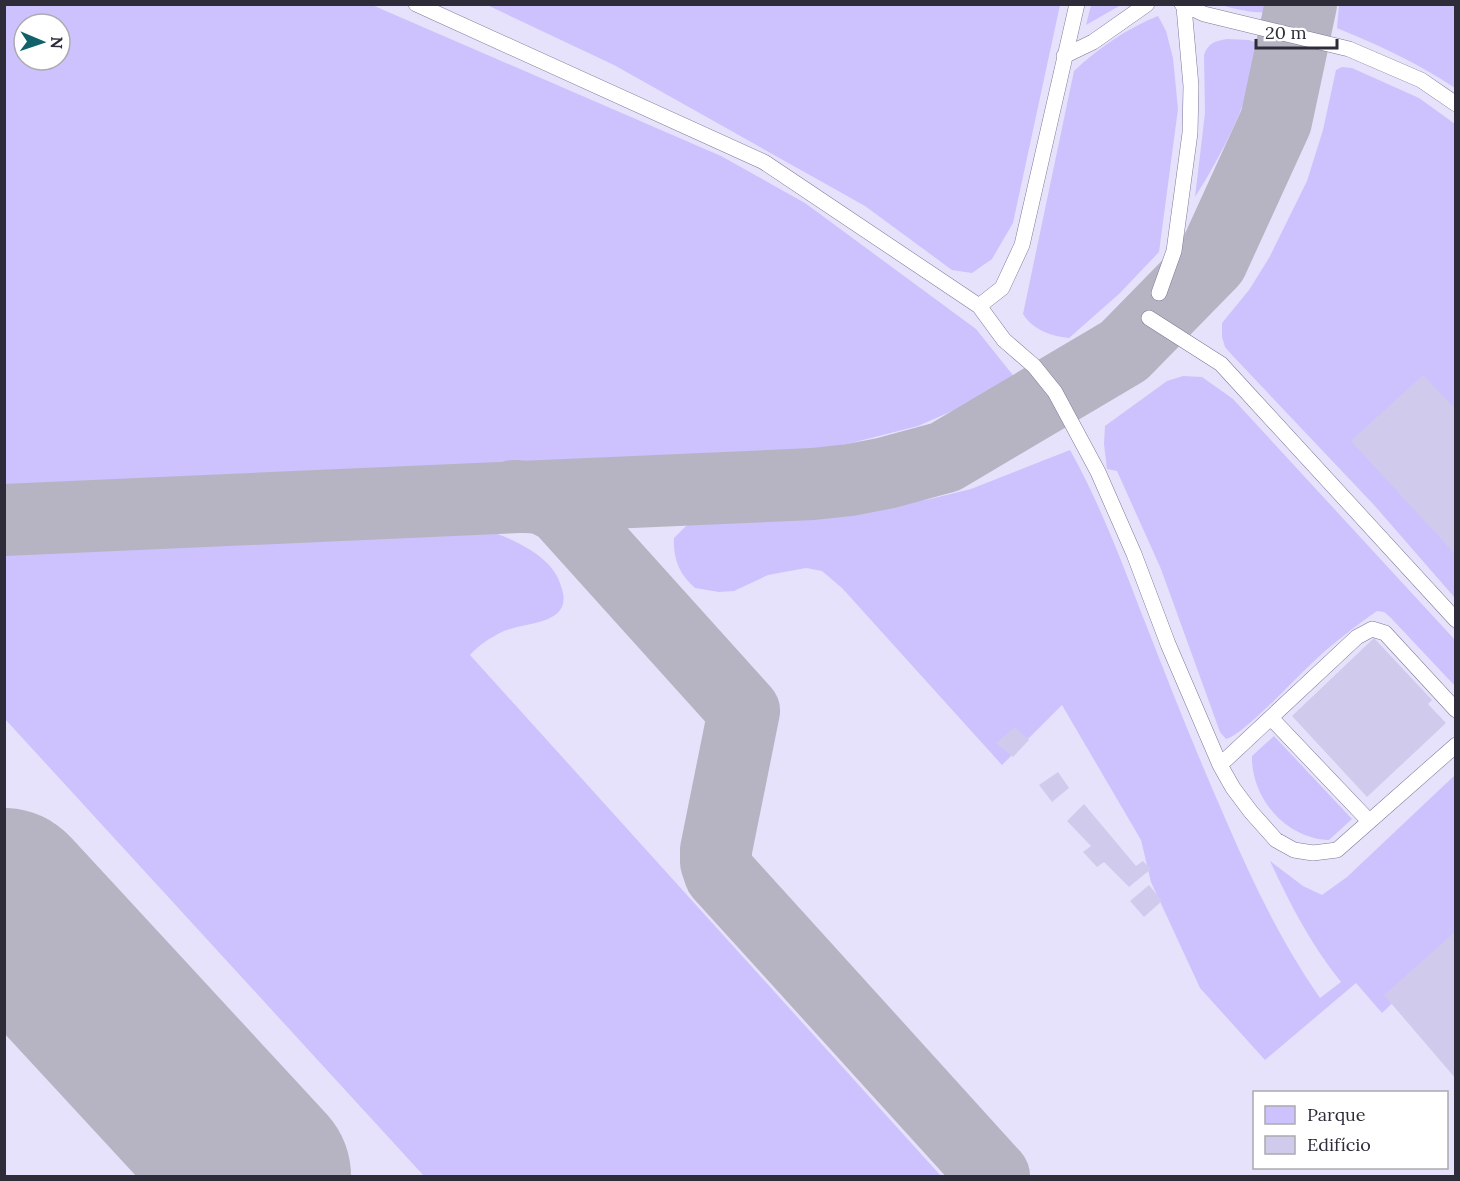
<svg xmlns="http://www.w3.org/2000/svg" width="1460" height="1181" font-family="Lora,serif">
<style>
.built{fill:#e6e2fb;fill-rule:evenodd}
.green{fill:#cdc2fd;fill-rule:evenodd}
.lines{fill:none;stroke-linecap:round;stroke-linejoin:round}
.taxiway{stroke:#b6b4c2;stroke-width:72}
.runway{stroke:#b6b4c2;stroke-width:182}
.building{fill:#d0cbed}
.lane-casing{stroke:#7d7797;stroke-width:16}
.lane{stroke:#fff;stroke-width:15}
</style>
<rect width="100%" height="100%" fill="#efedfb"/>
<path class="built" d="M 5,5 L 1455,5 L 1455,1176 L 5,1176 ZM 24,24 L 60,24 L 60,60 L 24,60 ZM 1254,1092 L 1446,1092 L 1446,1168 L 1254,1168 Z"/>
<path class="green" d="M 4,5 L 372,5 L 721,156 L 805,203 L 976,329 L 1016,379 L 984,397 L 918,426 L 816,452 L 604,465 L 5,490 ZM 24,24 L 60,24 L 60,60 L 24,60 Z
M 487,5 L 1060,4 L 1060,5 L 1013,223 L 992,259 L 972,273 L 952,270 L 865,206 L 614,65 Z
M 1091,5 L 1091,4 L 1121,5 L 1086,25 Z
M 1221,5 L 1278,5 L 1276,12 C 1256,14 1239,10 1221,5 Z
M 1339,5 L 1455,5 L 1455,88 C 1418,63 1378,45 1337,28 Z
M 1158,16 L 1166,31 L 1173,58 L 1178,109 L 1159,252 L 1119,294 L 1069,338 C 1051,336 1033,330 1023,314 L 1074,71 C 1098,48 1128,28 1158,16 Z
M 1227,39 L 1249,40 L 1263,45 C 1249,99 1225,150 1195,197 L 1205,113 L 1204,55 C 1208,43 1215,41 1227,39 Z
M 1342,67 L 1352,68 L 1419,98 L 1455,124 L 1455,598 L 1374,505 L 1232,355 L 1225,347 L 1222,337 L 1222,323 L 1249,290 L 1269,258 L 1307,181 L 1323,130 L 1336,70 Z
M 1183,376 L 1202,377 L 1233,399 L 1455,640 L 1455,686 L 1390,617 L 1384,612 L 1377,611 C 1354,627 1332,644 1312,663 C 1296,678 1242,736 1226,739 L 1220,732 L 1161,569 L 1117,471 L 1107,469 L 1104,444 L 1105,426 L 1167,381 Z
M 1070,450 C 1099,502 1120,557 1141,612 C 1168,681 1195,750 1225,818 C 1252,881 1281,942 1320,998 L 1341,982 C 1311,945 1290,904 1270,861 L 1303,886 L 1322,895 L 1347,877 L 1455,775 L 1455,943 L 1382,1013 L 1356,983 L 1265,1060 L 1200,988 L 1151,882 L 1141,840 L 1062,705 L 1002,765 L 842,588 L 822,571 L 806,568 L 768,575 L 734,591 L 719,592 L 695,588 C 679,574 673,559 674,538 L 686,526 L 703,515 L 880,507 L 930,499 L 971,489 Z
M 457,528 C 466,528 476,528 485,530 C 505,535 536,550 549,565 C 556,573 559,579 562,589 C 573,625 525,622 504,631 C 491,637 479,645 470,655 L 941,1176 L 424,1176 L 5,719 L 5,551 Z
M 1274,736 L 1352,819 L 1329,840 C 1286,839 1251,798 1252,756 Z"/>
<g class="lines">
<path class="taxiway" d="M 514,496 L 542,498 L 561,508 L 744,711 L 716,850 L 716,862 L 720,874 L 994,1176
M 4,520 L 813,484 L 850,480 L 886,473 L 945,457 L 1124,351 L 1212,261 L 1276,121 L 1301,4"/>
<path class="runway" d="M 4,899 L 260,1176"/>
</g>
<path class="building" d="M 1423,375 L 1456,410 L 1456,555 L 1351,441 Z
M 1374,638 L 1432,700 L 1428,704 L 1446,723 L 1367,797 L 1292,716 Z
M 1015,727 L 1029,740 L 1013,757 L 996,743 Z
M 1058,772 L 1069,788 L 1052,802 L 1039,785 Z
M 1084,804 L 1136,866 L 1143,861 L 1151,869 L 1129,887 L 1104,862 L 1097,867 L 1083,852 L 1091,846 L 1067,821 Z
M 1149,885 L 1162,901 L 1144,917 L 1130,901 Z
M 1456,931 L 1456,1079 L 1384,995 Z"/>
<g class="lines">
<defs>
<path id="lane" d="M 416,4 L 764,162 L 979,306
M 1077,4 L 1022,245 L 1002,288 L 979,306 L 1004,340 L 1034,366 L 1055,392 L 1098,472 L 1134,554 L 1168,644 L 1220,765 L 1233,788 L 1251,812 L 1276,840 L 1294,850 L 1313,853 L 1337,850 L 1456,745
M 1182,4 L 1204,14 L 1349,49 L 1421,80 L 1456,104
M 1064,56 L 1093,42 L 1147,4
M 1159,293 L 1174,251 L 1190,133 L 1191,86 L 1184,7
M 1149,318 L 1221,364 L 1456,620
M 1271,718 L 1369,821
M 1220,765 L 1357,637 L 1372,629 L 1385,633 L 1456,710"/>
</defs>
<use href="#lane" class="lane-casing"/>
<use href="#lane" class="lane"/>
</g>
<rect width="1460" height="1181" fill="none" stroke="#2e2c39" stroke-width="12"/>
<rect x="1253" y="1091" width="195" height="78" fill="#ffffff" stroke="#ababb0" stroke-width="1.5"/>
<rect x="1265" y="1106" width="30" height="18" fill="#cdc2fd" stroke="#ababb0" stroke-width="1.5"/>
<text x="1307" y="1121" font-size="18" fill="#2e2c39">Parque</text>
<rect x="1265" y="1136" width="30" height="18" fill="#d0cbed" stroke="#ababb0" stroke-width="1.5"/>
<text x="1307" y="1151" font-size="18" fill="#2e2c39">Edifício</text>
<g transform="translate(42 42) rotate(92)"><circle r="28" fill="#ffffff" stroke="#ababb0" stroke-width="1.5"/>
<path d="M0-4.5L10 22L0 15L-10 22Z" fill="#116169"/>
<text y="-9" font-size="16" font-weight="bold" text-anchor="middle" fill="#2e2c39">N</text>
</g>
<path d="M1256 39v9h81v-9" fill="none" stroke="#2e2c39" stroke-width="3"/>
<text x="1265" y="39" font-size="18" fill="#2e2c39" stroke="#ffffff" stroke-width="4.5" paint-order="stroke">20 m</text>
</svg>
